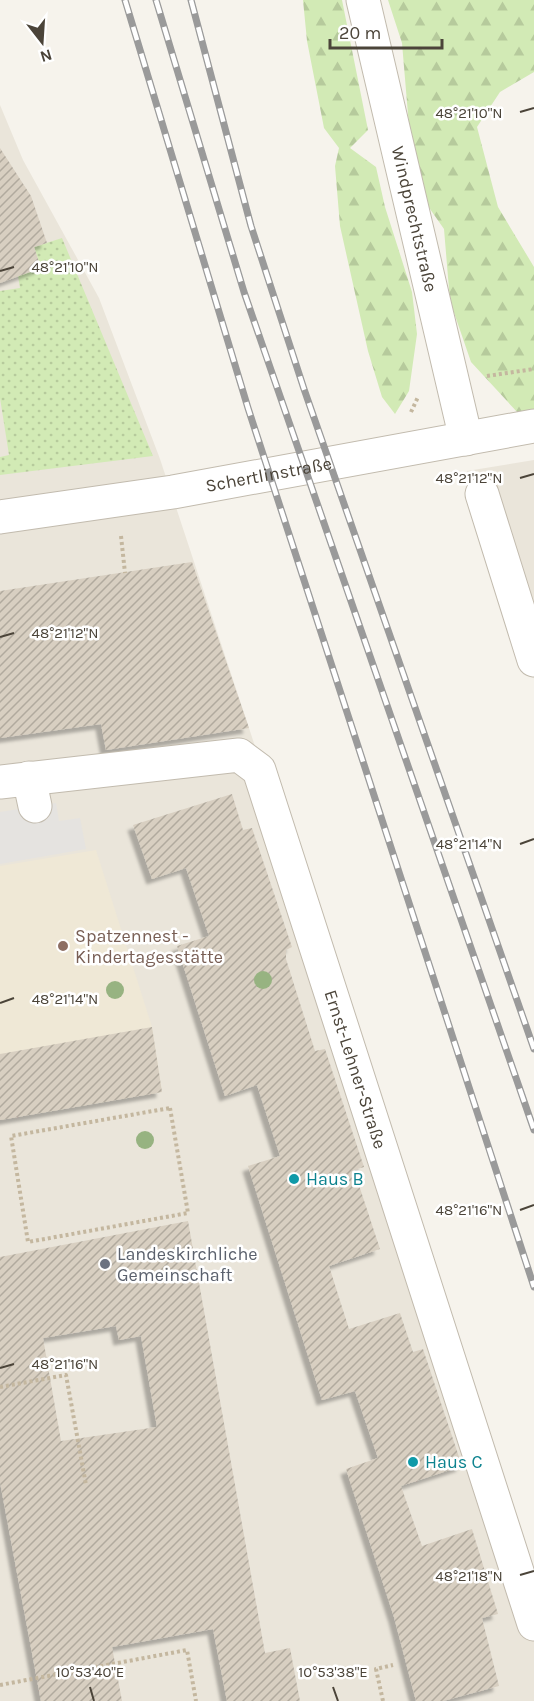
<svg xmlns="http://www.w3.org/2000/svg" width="534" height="1701" font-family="Karla,sans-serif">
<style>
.residential{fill:#eae5da}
.education{fill:#efe8d6}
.grass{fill:url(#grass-dots)}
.forest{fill:url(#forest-firs)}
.parking{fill:#e5e3e0}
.building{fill:url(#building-hatch);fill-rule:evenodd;filter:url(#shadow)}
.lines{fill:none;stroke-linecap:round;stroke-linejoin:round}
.minor-casing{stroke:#c2bbae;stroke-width:35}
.path{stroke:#c4b79f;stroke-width:4;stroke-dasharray:3 3;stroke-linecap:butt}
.minor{stroke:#fff;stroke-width:33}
.rail-casing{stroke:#9a9a9a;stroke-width:7}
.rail{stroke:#fff;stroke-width:4.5;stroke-dasharray:14;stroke-linecap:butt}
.tree{fill:#97b381}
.ticks{fill:none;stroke:#4b4439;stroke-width:2}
.education-dot{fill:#8d6e63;stroke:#fff;stroke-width:2}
.culture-dot{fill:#0f9aa8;stroke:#fff;stroke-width:2}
.worship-dot{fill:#6b7280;stroke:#fff;stroke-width:2}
.labels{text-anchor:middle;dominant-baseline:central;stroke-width:5;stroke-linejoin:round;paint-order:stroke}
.street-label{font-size:18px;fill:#4b4439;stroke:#fff}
.education-label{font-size:18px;fill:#785e54;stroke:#fff;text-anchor:start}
.culture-label{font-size:18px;fill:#0d838f;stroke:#fff;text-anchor:start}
.worship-label{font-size:18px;fill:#5b616d;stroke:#fff;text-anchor:start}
.ticks-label{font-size:15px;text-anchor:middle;fill:#4b4439;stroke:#fff;stroke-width:5;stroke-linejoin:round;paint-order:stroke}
</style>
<defs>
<pattern id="grass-dots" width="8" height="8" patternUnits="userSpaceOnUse" patternTransform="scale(1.5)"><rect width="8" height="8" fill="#d2eab5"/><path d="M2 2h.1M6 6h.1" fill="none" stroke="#b6ca9c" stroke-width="1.8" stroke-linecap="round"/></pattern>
<pattern id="forest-firs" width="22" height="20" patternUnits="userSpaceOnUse" patternTransform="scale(1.5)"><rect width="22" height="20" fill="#d2eab5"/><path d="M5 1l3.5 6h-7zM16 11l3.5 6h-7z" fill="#b6ca9c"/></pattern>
<pattern id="building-hatch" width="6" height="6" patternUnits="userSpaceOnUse" patternTransform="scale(1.5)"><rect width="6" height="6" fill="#d8cfc1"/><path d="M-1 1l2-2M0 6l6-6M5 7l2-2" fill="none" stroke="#b1aa9e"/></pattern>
<filter id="shadow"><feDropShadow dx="-5.5" dy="5.5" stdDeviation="1.5" flood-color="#0004"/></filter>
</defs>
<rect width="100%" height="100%" fill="#f6f3ec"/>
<path class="residential" d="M 0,105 L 23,160 L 99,298 L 160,459 L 534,1590 L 534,1701 L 0,1701 Z
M 534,460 L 534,679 L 467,471 Z"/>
<path class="education" d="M 96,850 L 152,1027 L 162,1092 L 0,1120 L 0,866 Z"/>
<path class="grass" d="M 62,238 L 153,456 L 0,475 L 0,457 L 9,455 L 0,398 L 0,291 L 20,288 L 18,276 L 41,268 L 34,247 Z"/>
<path class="forest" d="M 303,0 L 342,0 L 368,130 L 350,148 L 376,167 L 385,207 L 412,292 L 417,334 L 409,391 L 395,414 L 382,397 L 368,351 L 340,226 L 335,166 L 339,148 L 324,128 L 307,41 Z
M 388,0 L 534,0 L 534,72 L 500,92 L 477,127 L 498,207 L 534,267 L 534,411 L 518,413 L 471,362 L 450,301 L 444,229 L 423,199 L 410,138 L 402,43 Z"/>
<path class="parking" d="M 56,803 L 59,821 L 80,818 L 86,849 L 0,864 L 0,812 Z"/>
<path class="building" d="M 0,148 L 31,196 L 47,243 L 34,247 L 41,268 L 0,283 Z
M 192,562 L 249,728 L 106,750 L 101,724 L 0,738 L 0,591 Z
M 232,794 L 243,830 L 252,828 L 292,947 L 286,950 L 286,959 L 315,1051 L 325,1049 L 364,1167 L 354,1170 L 380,1249 L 329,1266 L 349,1329 L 400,1313 L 413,1352 L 423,1349 L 462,1466 L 401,1486 L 422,1546 L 472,1529 L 498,1614 L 482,1618 L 499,1686 L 443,1701 L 416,1701 L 394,1617 L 346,1469 L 378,1458 L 355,1391 L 322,1400 L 248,1166 L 280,1156 L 257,1085 L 225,1096 L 177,946 L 209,936 L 186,868 L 152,879 L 133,825 Z
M 152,1027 L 162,1092 L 0,1120 L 0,1054 Z
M 188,1221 L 265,1653 L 290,1648 L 300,1701 L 227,1701 L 213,1629 L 112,1647 L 122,1701 L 41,1701 L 0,1482 L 0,1257 ZM 116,1326 L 119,1340 L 141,1336 L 157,1427 L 61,1441 L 43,1338 Z"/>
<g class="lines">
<defs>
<g id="minor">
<path id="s1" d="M 363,0 L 466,439"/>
<path d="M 482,494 L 534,660"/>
<path id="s2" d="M 0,517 L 173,492 L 534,426"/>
<path d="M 29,778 L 35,806"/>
<path id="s3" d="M 0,782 L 239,755 L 259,770 L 534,1624"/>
</g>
</defs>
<use href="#minor" class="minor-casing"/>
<path class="path" d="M 487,376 L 534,369
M 411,412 L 418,397
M 121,536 L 125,573
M 170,1108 L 188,1213 L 28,1242 L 11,1136 Z
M 0,1387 L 66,1375 L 86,1485
M 0,1685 L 187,1650 L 196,1701
M 383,1701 L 376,1669 L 393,1665"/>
<use href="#minor" class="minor"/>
<defs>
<path id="rail" d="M 125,0 L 248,408 L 534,1287
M 156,0 L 244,292 L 534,1130
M 191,0 L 251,226 L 304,389 L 534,1049"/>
</defs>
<use href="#rail" class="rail-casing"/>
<use href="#rail" class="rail"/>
</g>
<g class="tree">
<circle cx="263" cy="980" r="9"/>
<circle cx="115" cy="990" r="9"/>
<circle cx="145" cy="1140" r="9"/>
</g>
<path class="ticks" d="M 520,112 L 534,108M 0,271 L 14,267M 520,478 L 534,474M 0,637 L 14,633M 520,844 L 534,839M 0,1003 L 14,998M 520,1210 L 534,1205M 0,1368 L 14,1364M 520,1575 L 534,1571M 90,1687 L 94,1701M 333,1687 L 338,1701"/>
<circle class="education-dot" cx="63" cy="946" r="6"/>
<g class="culture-dot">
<circle cx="294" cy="1179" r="6"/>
<circle cx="413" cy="1462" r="6"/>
</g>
<circle class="worship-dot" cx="105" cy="1264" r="6"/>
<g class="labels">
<g class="street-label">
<text stroke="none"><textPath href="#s1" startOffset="225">Windprechtstraße</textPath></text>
<text stroke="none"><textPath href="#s2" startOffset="272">Schertlinstraße</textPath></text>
<text stroke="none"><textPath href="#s3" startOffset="580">Ernst-Lehner-Straße</textPath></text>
</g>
<g class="education-label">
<text x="75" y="936">Spatzennest -<tspan x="75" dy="21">Kindertagesstätte</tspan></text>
</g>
<g class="culture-label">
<text x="306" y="1179">Haus B</text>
<text x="425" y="1462">Haus C</text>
</g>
<g class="worship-label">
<text x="117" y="1254">Landeskirchliche<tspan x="117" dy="21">Gemeinschaft</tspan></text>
</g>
</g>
<g class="ticks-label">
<text x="469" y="118">48°21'10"N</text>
<text x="65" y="272">48°21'10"N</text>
<text x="469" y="483">48°21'12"N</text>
<text x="65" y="638">48°21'12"N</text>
<text x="469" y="849">48°21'14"N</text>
<text x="65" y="1004">48°21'14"N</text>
<text x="469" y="1215">48°21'16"N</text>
<text x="65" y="1369">48°21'16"N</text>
<text x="469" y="1581">48°21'18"N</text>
<text x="90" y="1677">10°53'40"E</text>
<text x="333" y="1677">10°53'38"E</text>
</g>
<g transform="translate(42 42) rotate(163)" stroke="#ffffff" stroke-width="4.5" paint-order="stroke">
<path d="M0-4.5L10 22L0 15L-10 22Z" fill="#4b4439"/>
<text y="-9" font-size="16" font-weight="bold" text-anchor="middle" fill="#4b4439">N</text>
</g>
<path d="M330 39v9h112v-9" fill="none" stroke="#4b4439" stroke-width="3"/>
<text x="339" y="39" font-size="18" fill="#4b4439" stroke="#ffffff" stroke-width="4.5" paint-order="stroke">20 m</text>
</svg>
